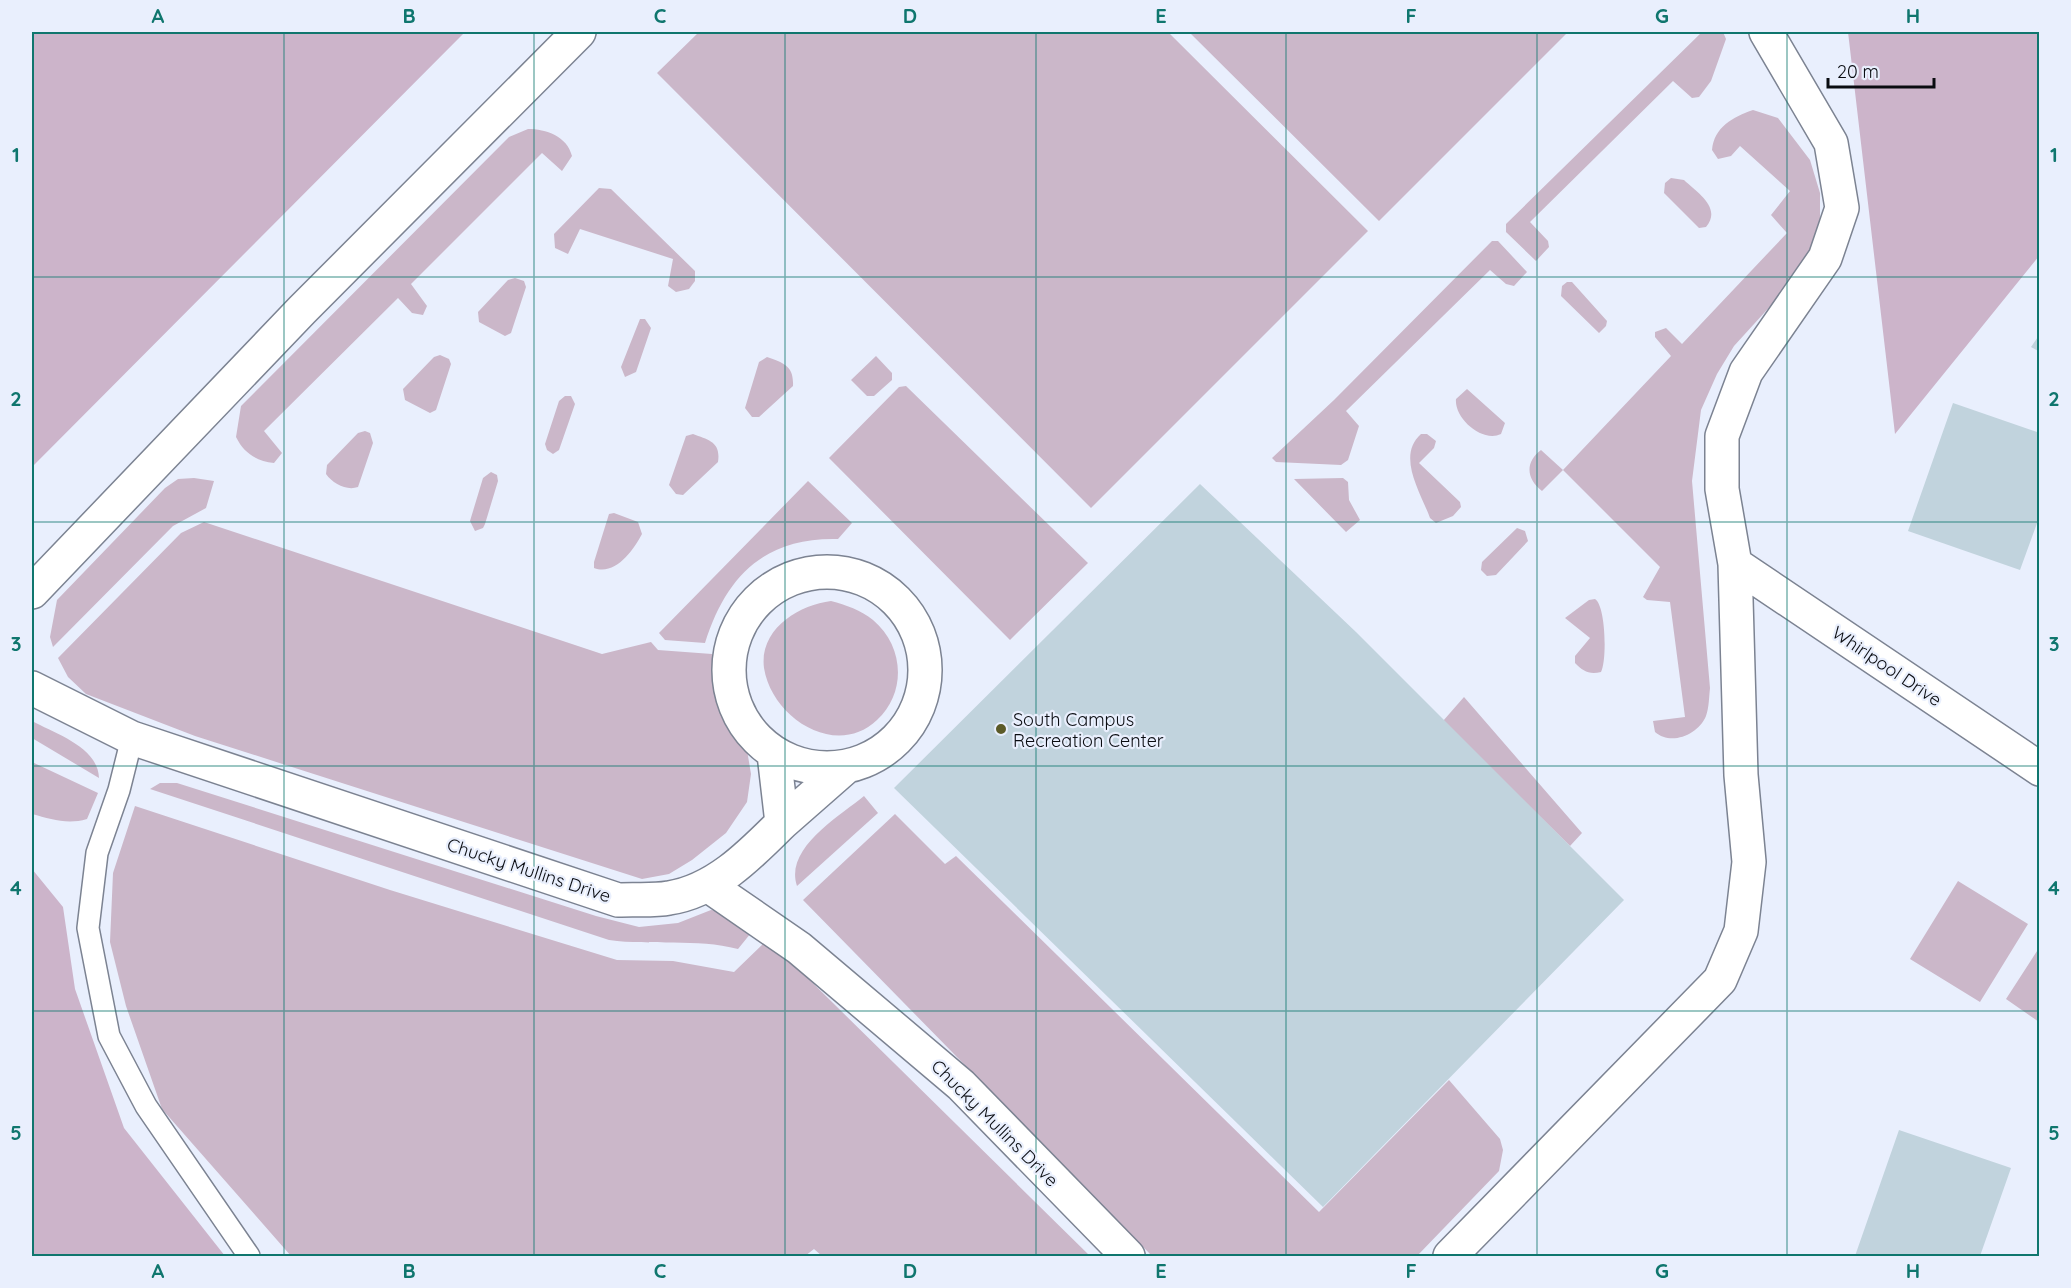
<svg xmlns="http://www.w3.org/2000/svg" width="2071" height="1288" font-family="Quicksand,sans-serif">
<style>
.green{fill:#cbb7c9}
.forest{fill:#ccb4ca}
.building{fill:#c1d3dd}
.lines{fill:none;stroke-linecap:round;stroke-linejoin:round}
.lane-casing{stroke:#7c8392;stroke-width:24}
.street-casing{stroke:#7c8392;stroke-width:36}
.lane{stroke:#fff;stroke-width:21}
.street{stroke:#fff;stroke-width:33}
.grid{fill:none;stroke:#0f766e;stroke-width:1.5;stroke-opacity:0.55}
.poi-dot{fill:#5b5a27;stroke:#e9effd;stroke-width:2}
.labels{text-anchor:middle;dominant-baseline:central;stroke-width:4.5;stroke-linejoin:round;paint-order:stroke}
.street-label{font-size:18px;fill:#0a0c11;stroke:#e9effd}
.poi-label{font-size:18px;fill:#0a0c11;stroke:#e9effd;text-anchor:start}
.neatline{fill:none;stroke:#0f766e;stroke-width:2}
.grid-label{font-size:20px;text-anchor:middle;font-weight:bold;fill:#0f766e}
</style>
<rect width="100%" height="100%" fill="#e9effd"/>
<path class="green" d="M 699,32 L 1168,32 L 1368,231 L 1091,508 L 657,73 Z
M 1189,32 L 1568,32 L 1379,221 Z
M 1702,32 L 1723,32 L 1726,39 L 1711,81 L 1699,97 L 1692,98 L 1673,81 L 1530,222 L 1548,241 L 1549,247 L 1536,261 L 1506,232 L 1506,224 Z
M 1753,110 L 1778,118 L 1810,160 L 1820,193 L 1820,230 L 1805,268 L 1734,346 L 1717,374 L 1701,410 L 1692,481 L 1710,688 C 1709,697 1709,708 1706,716 C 1698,735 1671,746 1655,732 L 1653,721 L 1685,717 L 1670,602 L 1647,600 L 1643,597 L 1660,567 L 1563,470 L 1542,491 C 1526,479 1525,462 1541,450 L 1563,470 L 1671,356 L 1655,337 L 1655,332 L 1666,328 L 1682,344 L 1787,233 L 1771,215 L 1790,191 L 1740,146 L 1731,156 L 1718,159 L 1712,150 C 1714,127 1733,117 1753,110 Z
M 528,129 C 546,129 567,136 572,156 L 562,171 L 542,153 L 411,284 L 427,306 L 423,315 L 412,313 L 398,298 L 264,431 L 282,453 L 274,463 C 256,461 244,453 236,437 L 241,406 L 509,137 Z
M 1671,178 L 1684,180 C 1698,193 1722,208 1706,227 L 1699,228 L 1664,193 L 1665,183 Z
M 599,188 L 611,189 L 695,271 L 695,281 L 689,289 L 676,292 L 668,286 L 673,259 L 580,229 L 568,254 L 555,248 L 554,234 Z
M 1492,241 L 1498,241 L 1527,272 L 1514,286 L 1506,284 L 1490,270 L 1346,411 L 1359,426 L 1348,460 L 1341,465 L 1276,462 L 1272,458 L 1334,400 Z
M 515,278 L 524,281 L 526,287 L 511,333 L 505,336 L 479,322 L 478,312 L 508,280 Z
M 1567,282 L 1572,282 L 1607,321 L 1606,326 L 1599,333 L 1561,296 L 1562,286 Z
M 640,319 L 645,319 L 651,328 L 636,372 L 625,377 L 621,367 Z
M 440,355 L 449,359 L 451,364 L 436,410 L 430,413 L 405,400 L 403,389 L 434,357 Z
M 876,356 L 892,373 L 892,380 L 874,396 L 867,396 L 851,380 Z
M 767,357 C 784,363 794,366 793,386 L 759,417 L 752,417 L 745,408 L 759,362 Z
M 906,386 L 1088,563 L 1010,640 L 829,458 L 899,387 Z
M 1467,389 L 1505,423 L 1501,434 C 1482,443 1454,418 1456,399 Z
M 565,396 L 571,396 L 575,404 L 559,450 L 553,454 L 547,450 L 545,444 L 559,401 Z
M 365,431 L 370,433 L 373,443 L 358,487 C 347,491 333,484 326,474 L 327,465 L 358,433 Z
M 693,434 C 709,440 721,442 718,462 L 683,495 L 676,494 L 669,485 L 686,436 Z
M 1421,434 L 1427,434 L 1436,441 L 1434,448 L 1419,463 L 1460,502 L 1461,507 L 1453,516 L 1436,523 L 1430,518 C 1421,493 1396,456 1421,434 Z
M 491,472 L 497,475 L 498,481 L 485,524 L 483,528 L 475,531 L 470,521 L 483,478 Z
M 194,478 L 214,481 L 206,508 L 173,526 L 53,647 L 50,637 L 57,600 L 165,488 L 178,479 Z
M 1343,478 L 1348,482 L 1349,500 L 1360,520 L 1346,532 L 1294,479 Z
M 808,481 L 852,523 L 838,539 C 765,537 726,576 705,643 L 665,640 L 659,633 Z
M 614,513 L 638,522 L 642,534 C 633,551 615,576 594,568 L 594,562 L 609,514 Z
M 204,522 L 602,654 L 651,642 L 658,650 L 712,654 L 724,711 L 747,750 L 751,774 L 747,802 L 726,833 L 692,860 L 669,874 L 642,879 L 195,736 L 86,694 L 68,677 L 58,658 L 181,533 Z
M 1517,528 L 1525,531 L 1528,541 L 1496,575 L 1487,576 L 1481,570 L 1482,562 Z
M 1595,599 C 1606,606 1607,661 1601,672 C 1589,675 1583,671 1575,663 L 1575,656 L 1590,638 L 1565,618 L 1589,600 Z
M 831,601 C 846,605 861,610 873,620 C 904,646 907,692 877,720 C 836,759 772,718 764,668 C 759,629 799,605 831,601 Z
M 1464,697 L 1582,833 L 1570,846 L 1443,721 Z
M 32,721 C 56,734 98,747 99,778 L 32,738 Z
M 32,762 L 98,793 L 87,819 C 67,825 51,819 32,814 Z
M 160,783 L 177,783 L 596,916 L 639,927 L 678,923 L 711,910 L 736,913 L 755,928 L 738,949 C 696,938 652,946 609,940 L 150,789 Z
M 864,796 L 878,813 L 797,886 C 784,848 840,816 864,796 Z
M 135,806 L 390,890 L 617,960 L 673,961 L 734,972 L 768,939 L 1090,1256 L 822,1256 L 814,1249 L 805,1256 L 291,1256 L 162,1109 L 126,1006 L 110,942 L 113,873 Z
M 895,814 L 945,864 L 956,856 L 1319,1212 L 1449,1080 L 1500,1139 L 1503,1150 L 1499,1171 L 1417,1256 L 1152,1256 L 803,900 Z
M 1958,881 L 2028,924 L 1980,1002 L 1910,959 Z
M 2039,948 L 2040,1021 L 2039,1022 L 2006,999 Z"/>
<path class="forest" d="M 32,32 L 465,32 L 32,467 Z
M 1848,32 L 2039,32 L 2039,256 L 1895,434 Z
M 32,869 L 63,907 L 75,989 L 124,1128 L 225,1256 L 32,1256 Z"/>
<path class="building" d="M 2040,334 L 2040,352 L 2031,347 Z
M 1953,403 L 2040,433 L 2040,515 L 2020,570 L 1908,531 Z
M 1200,484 L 1356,632 L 1624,900 L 1323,1207 L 894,788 Z
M 1899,1130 L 2011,1168 L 1980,1256 L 1855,1256 Z"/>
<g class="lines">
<defs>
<path id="lane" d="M 132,738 L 119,790 L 97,853 L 88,928 L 109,1036 L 146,1106 L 249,1256"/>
<path id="street" d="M 1735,564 L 2040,769
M729 670a98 98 0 1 1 196 0a98 98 0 1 1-196 0Z
M 32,592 L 302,310 L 579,32
M 32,688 L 132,738 L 618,900 C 635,899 653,901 669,898 C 715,891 750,855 782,823 L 774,754
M 782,823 L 847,766
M 709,886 L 799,948 L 961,1085 L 1128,1256
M 1450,1256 L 1720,980 L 1741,931 L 1749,862 L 1741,775 L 1735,564 L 1722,489 L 1722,436 L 1746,372 L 1825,258 L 1842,208 L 1831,143 L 1766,32"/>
</defs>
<use href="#lane" class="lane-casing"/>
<use href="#street" class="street-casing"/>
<use href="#lane" class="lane"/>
<use href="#street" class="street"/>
</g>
<path class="grid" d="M 284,32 L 284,1256M 534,32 L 534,1256M 785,32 L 785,1256M 1036,32 L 1036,1256M 1286,32 L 1286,1256M 1537,32 L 1537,1256M 1787,32 L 1787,1256M 32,277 L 2040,277M 32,522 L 2040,522M 32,766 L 2040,766M 32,1011 L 2040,1011"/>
<circle class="poi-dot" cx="1001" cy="729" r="6"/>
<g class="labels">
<g class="street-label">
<text transform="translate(1887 666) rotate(34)">Whirlpool Drive</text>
<text transform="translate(529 870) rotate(18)">Chucky Mullins Drive</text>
<text transform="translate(995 1123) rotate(45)">Chucky Mullins Drive</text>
</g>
<g class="poi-label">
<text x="1013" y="719">South Campus<tspan x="1013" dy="21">Recreation Center</tspan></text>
</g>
</g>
<rect width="2071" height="1288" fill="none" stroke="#e9effd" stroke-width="66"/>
<path d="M1828 78v9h106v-9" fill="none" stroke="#0a0c11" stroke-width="3"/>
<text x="1837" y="78" font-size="18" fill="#0a0c11" stroke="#e9effd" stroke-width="4.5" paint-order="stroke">20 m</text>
<rect x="33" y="33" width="2005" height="1222" class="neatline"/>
<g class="grid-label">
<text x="158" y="23">A</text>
<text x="409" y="23">B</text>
<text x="660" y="23">C</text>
<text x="910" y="23">D</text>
<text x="1161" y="23">E</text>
<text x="1411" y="23">F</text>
<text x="1662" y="23">G</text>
<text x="1913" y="23">H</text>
<text x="16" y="162">1</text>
<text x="2054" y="162">1</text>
<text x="16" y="406">2</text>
<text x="2054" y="406">2</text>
<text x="16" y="651">3</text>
<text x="2054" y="651">3</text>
<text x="16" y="895">4</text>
<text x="2054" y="895">4</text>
<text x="16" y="1140">5</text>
<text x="2054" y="1140">5</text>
<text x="158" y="1278">A</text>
<text x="409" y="1278">B</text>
<text x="660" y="1278">C</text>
<text x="910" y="1278">D</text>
<text x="1161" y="1278">E</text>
<text x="1411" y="1278">F</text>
<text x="1662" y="1278">G</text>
<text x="1913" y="1278">H</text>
</g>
</svg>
